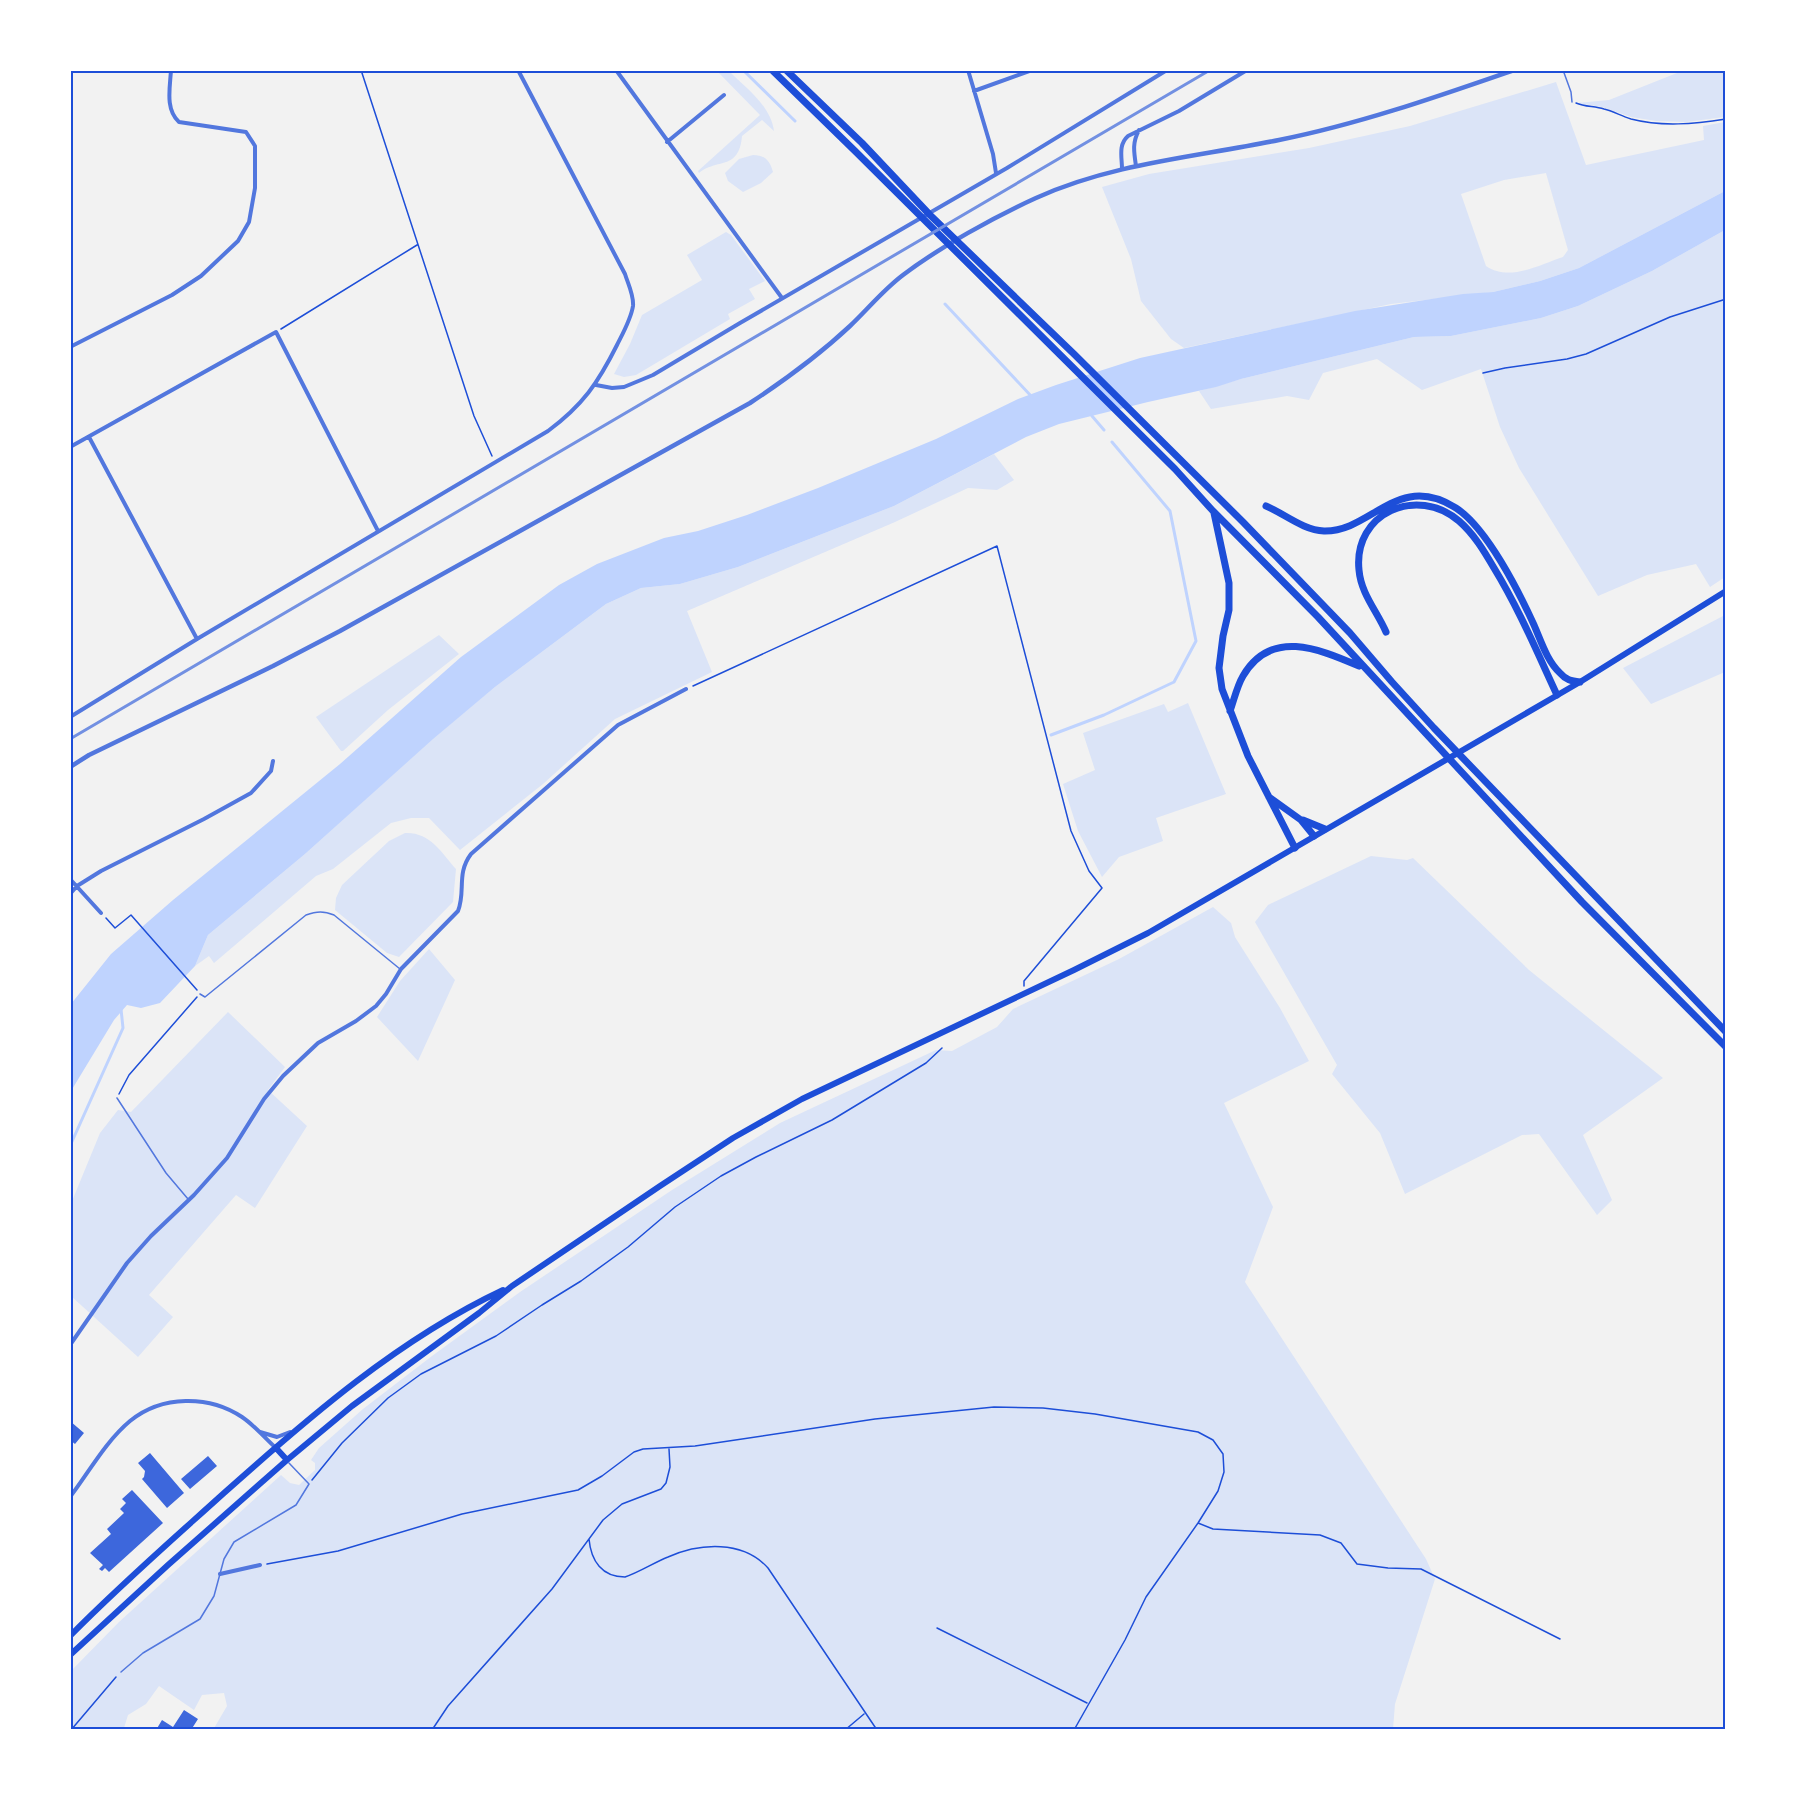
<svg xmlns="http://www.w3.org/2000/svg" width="1796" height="1800" font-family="Helvetica,sans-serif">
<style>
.green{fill:#dbe4f7;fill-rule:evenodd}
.water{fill:#bfd3fe}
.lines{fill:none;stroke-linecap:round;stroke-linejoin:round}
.stream{stroke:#bfd3fe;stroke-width:3}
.building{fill:#3d67dc}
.path{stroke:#1d4ed8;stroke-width:1.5}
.service{stroke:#5277de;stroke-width:1.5}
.minor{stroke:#5277de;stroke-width:4}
.tertiary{stroke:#5277de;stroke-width:4.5}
.primary{stroke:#1d4ed8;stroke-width:6}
.motorway{stroke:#1d4ed8;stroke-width:7}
.rail{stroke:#7290e2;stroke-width:3}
.neatline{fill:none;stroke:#1d4ed8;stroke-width:2}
</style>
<rect width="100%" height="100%" fill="#f2f2f2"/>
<path class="green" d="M 717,71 L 729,71 C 746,88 771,106 774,131 L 762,120 L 742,136 C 739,171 717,158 699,173 L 698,171 L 760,115 Z
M 1682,71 L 1722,71 L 1725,77 L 1725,117 L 1686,122 L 1656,121 L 1631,117 L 1602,107 L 1577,103 L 1609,100 Z
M 1556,82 L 1586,165 L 1704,140 L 1703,126 L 1725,122 L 1725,191 L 1579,268 L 1540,281 L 1493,292 L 1391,304 L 1184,348 L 1171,339 L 1141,301 L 1131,259 L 1102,187 L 1149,174 L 1309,148 L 1410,126 ZM 1546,173 L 1568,250 L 1563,257 C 1539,265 1509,282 1486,266 L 1461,194 L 1504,180 Z
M 753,155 C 765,155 770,161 773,172 L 761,183 L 743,192 L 728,181 L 725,173 L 739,159 Z
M 1725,230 L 1725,577 L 1710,587 L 1696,564 L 1647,575 L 1598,596 L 1519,468 L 1500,427 L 1481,369 L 1422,390 L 1377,359 L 1323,373 L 1309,400 L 1287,396 L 1211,409 L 1199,391 L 1241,379 L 1414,337 L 1451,336 L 1541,318 L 1578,306 L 1652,271 Z
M 726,232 L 731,235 L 765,281 L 749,289 L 755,299 L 728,314 L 730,319 L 636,375 L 624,377 L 614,374 L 630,344 L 642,315 L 702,280 L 687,255 Z
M 994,454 L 1014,480 L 997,490 L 968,488 L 895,522 L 687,611 L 712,672 L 615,719 L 543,784 L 460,850 L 429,818 L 411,818 L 391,823 L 333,869 L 316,876 L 214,963 L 209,956 L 195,966 L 208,935 L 305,854 L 433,738 L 495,687 L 606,604 L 641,588 L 680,584 L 738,567 L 789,547 L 894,506 Z
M 1725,615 L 1725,672 L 1651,704 L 1623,668 Z
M 439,635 L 459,654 L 388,710 L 343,751 L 341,751 L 316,717 Z
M 1188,703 L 1226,794 L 1156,818 L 1163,841 L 1119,857 L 1102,877 L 1078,831 L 1063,784 L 1095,770 L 1083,733 L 1164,704 L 1168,712 Z
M 405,833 C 430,832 441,852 456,869 L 453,902 L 399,957 L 387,953 L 335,910 L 336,898 L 342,885 L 389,841 Z
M 1371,856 L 1407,860 L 1413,858 L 1529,970 L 1663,1078 L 1583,1135 L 1612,1200 L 1597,1215 L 1539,1134 L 1522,1135 L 1405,1194 L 1380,1133 L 1332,1074 L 1337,1065 L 1255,922 L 1268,905 Z
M 1213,907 L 1231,923 L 1235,937 L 1280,1008 L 1309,1061 L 1224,1103 L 1273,1207 L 1245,1282 L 1426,1559 L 1435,1579 L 1395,1704 L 1393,1729 L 213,1730 L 227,1706 L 224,1693 L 202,1695 L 194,1710 L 159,1686 L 146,1704 L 128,1715 L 124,1728 L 126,1729 L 71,1730 L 70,1672 L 119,1622 L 281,1475 L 290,1483 L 299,1485 L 315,1470 L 315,1463 L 311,1460 L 319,1448 L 363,1409 L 432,1356 L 520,1292 L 672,1190 L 780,1123 L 936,1050 L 952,1051 L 997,1027 L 1013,1009 L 1119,959 Z
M 429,949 L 455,980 L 418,1061 L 377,1017 L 400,981 Z
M 228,1012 L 285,1067 L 268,1090 L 307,1126 L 255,1208 L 236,1195 L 149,1295 L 173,1317 L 138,1357 L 71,1296 L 70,1206 L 100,1133 L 118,1110 L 131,1112 Z"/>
<path class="water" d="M 1725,191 L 1725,230 L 1652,271 L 1578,306 L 1541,318 L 1451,336 L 1414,337 L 1241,379 L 1216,387 L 1148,402 L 1059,424 L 1026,437 L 894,506 L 738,567 L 680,584 L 641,588 L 606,604 L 495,687 L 433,739 L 305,854 L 208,935 L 195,966 L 160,1003 L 141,1008 L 127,1005 L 114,1020 L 71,1091 L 71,1004 L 111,954 L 173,900 L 340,764 L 461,657 L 559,585 L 597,564 L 664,538 L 698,531 L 747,515 L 818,488 L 936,439 L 1018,399 L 1056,385 L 1140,358 L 1355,311 L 1463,294 L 1493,292 L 1540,281 L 1579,268 Z"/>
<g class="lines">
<path class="stream" d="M 743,70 L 795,121
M 945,304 L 1032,397
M 1092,416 L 1104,430
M 1051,735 L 1104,715 L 1174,682 L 1196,641 L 1170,511 L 1112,442
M 70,1146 L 123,1028 L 121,1009"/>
</g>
<path class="building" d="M 70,1421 L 84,1433 L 75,1444 L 70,1440 Z
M 150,1453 L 184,1493 L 167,1508 L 142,1479 L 144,1477 L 145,1471 L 138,1463 Z
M 208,1456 L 217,1466 L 190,1489 L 181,1479 Z
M 132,1490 L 163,1523 L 109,1572 L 105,1568 L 102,1571 L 99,1569 L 103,1565 L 90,1553 L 111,1534 L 107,1529 L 124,1513 L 120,1509 L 126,1503 L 122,1499 Z
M 184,1710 L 198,1719 L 191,1730 L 156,1730 L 162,1720 L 173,1727 Z"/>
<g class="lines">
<path class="path" d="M 361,70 L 474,416 L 492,456
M 1576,103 C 1585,107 1594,106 1604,109 C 1613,111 1621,116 1631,119 C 1662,127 1694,124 1726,119
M 281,329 L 417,245
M 1483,373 L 1505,368 L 1567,359 L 1586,354 L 1670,317 L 1726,299
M 693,686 L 997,546 L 1071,831 L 1089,871 L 1102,888 L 1024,981 L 1024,986
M 106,918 L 115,928 L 131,915 L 197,990
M 119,1094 L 129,1075 L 197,997
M 312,1480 L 342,1443 L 388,1398 L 421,1374 L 496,1336 L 542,1305 L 581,1281 L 628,1247 L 675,1207 L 721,1176 L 756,1157 L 832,1120 L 926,1063 L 942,1048
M 1198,1523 L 1213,1529 L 1320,1535 L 1341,1543 L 1357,1564 L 1388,1568 L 1421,1569 L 1560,1639
M 589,1539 C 591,1561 602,1577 625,1577 C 640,1572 653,1563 668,1557 C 700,1543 743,1540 768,1568 L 877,1730
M 267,1564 L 338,1551 L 462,1514 L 578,1490 L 602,1476 L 634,1452 L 643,1449 L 695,1446 L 875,1419 L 994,1407 L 1043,1408 L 1095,1414 L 1198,1432 L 1213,1440 L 1223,1454 L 1224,1472 L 1218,1491 L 1198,1523 L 1146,1597 L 1125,1640 L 1074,1730
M 937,1628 L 1087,1703
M 71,1730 L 116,1677
M 432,1730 L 448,1706 L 552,1589 L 603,1520 L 622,1504 L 661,1489 L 666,1483 L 670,1467 L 669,1449
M 845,1730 L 864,1714"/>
<path class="service" d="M 1563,70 L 1571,92 L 1572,102
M 200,994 L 205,997 L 306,915 C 317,911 324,911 334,915 L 400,969
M 117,1098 L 166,1173 L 188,1199
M 121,1672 L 143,1653 L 200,1619 L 214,1596 L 224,1559 L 234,1542 L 296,1505 L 309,1484 L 289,1463"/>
<path class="minor" d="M 616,70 L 782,298
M 968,70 L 993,154 L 996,173
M 974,91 L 1032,70
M 667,142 L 724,95
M 1136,166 C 1134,152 1132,143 1139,130
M 1122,169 C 1122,157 1118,145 1128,136 L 1179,111 L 1247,70
M 70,347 L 172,295 L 201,276 L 238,241 L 249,222 L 255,188 L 255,146 L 246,132 L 179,122 C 165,109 170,88 171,70
M 596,385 L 612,388 L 624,387 L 653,375 L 740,323 L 1007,168 L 1167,70
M 89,437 L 197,639
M 70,447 L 276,332 L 378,531
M 70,717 L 197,639 L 548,431 C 583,405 598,383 617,345 C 623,333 631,319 633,306 C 634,295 628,284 625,274 L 518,70
M 70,879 L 101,913
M 70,894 L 77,886 L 101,871 L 204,819 L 251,793 L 271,771 L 273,761
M 70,1345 L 127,1263 L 151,1236 L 194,1195 L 227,1158 L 264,1099 L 283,1076 L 318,1043 L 356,1021 L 376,1006 L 386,994 L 401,969 L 458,911 C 466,891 456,874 471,854 L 618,725 L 686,689
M 260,1432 L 277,1437 L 290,1432
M 70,1497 C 89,1472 106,1441 130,1421 C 162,1395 209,1395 242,1417 C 254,1425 265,1438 276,1448
M 220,1574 L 260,1565"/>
<path class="tertiary" d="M 70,767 L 89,755 L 273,666 L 340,631 L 750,403 C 785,380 819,355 850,326 C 868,309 883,290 903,275 C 940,247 994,217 1036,198 C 1113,163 1197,157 1279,140 C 1359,124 1436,97 1514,70"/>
<path class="primary" d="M 276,1448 L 287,1460
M 70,1636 C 119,1586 172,1540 224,1493 C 309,1417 399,1339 503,1290
M 70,1655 L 168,1565 L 287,1460 L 352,1406 L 479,1313 L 512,1286 L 660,1186 L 733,1138 L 802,1099 L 1074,970 L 1148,933 L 1580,682 L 1726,591"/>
<path class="motorway" d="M 772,70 L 855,151 L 1175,469 L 1213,511 L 1318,617 L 1582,902 L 1726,1047
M 786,70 L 862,143 L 930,215 L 1074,354 L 1243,522 L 1350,633 L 1392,682 L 1434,728 L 1726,1032
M 1266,506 C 1285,514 1303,530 1324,531 C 1372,532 1397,471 1456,508 C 1487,528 1519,592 1534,625 C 1541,641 1547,661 1560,673 C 1566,680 1571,681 1580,682
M 1214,513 L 1229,583 L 1229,610 L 1223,636 L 1219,668 L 1222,689 L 1248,756 L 1295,848
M 1386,632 C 1377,611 1361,594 1359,570 C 1353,513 1417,485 1459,521 C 1474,534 1484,551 1494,568 C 1519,609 1537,652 1557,695
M 1230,711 C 1234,700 1237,686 1243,676 C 1271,628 1319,649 1359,666
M 1269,797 L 1301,820 L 1314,836
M 1303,820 L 1325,829"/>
<path class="rail" d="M 70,739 L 1210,70"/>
</g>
<rect width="1796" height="1800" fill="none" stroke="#ffffff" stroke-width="144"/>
<rect x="72" y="72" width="1652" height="1656" class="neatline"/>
</svg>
